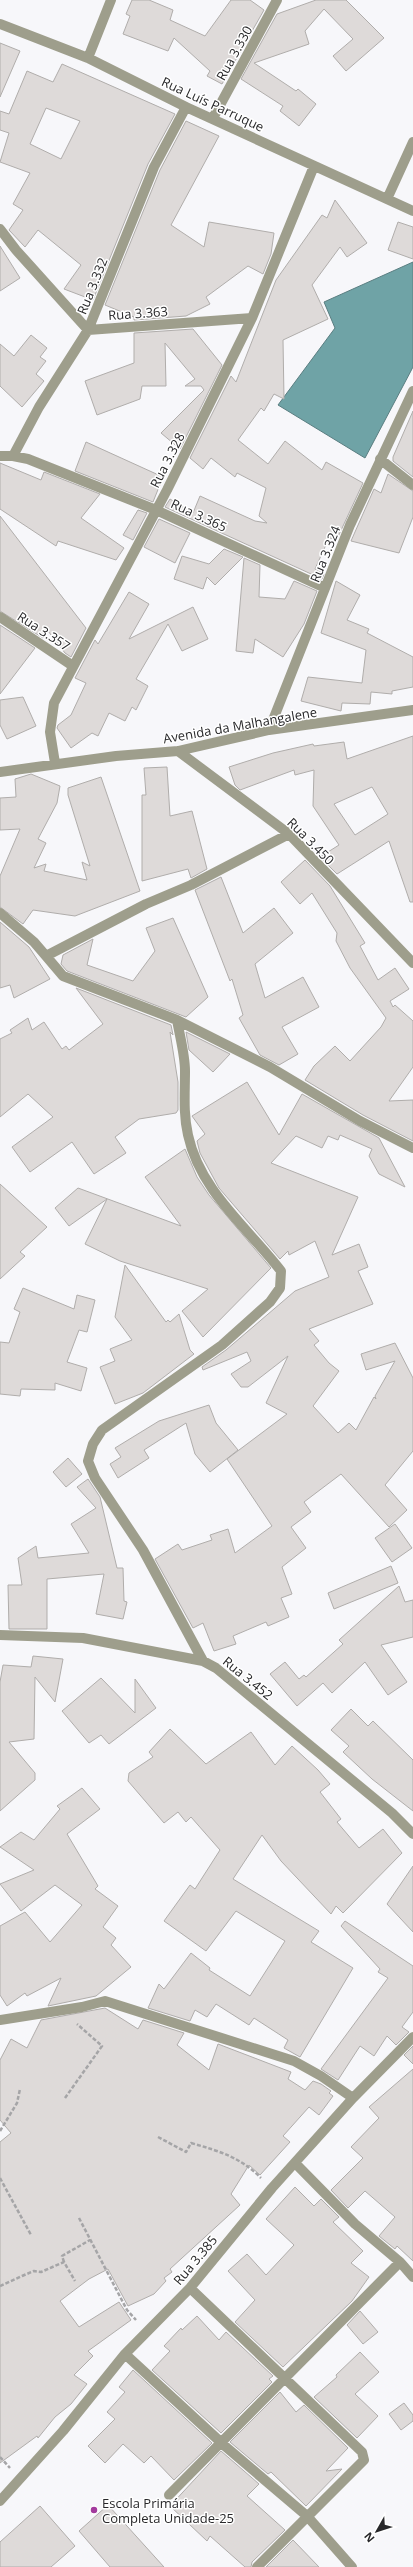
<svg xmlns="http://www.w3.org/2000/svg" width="413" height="2567" font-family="'Open Sans',sans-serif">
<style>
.water{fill:#6fa3a6;stroke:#5a7e81}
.building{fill:#dedad9;stroke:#b0adab;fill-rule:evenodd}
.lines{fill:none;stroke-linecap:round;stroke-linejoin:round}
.path{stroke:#a5a5a7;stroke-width:2.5;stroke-dasharray:4 2;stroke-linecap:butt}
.street{stroke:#9e9e8c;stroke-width:10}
.poi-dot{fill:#a23a9d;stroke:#fff;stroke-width:1.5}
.labels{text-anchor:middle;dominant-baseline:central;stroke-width:3;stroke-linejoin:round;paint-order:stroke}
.street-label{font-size:13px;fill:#28282a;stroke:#fff}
.poi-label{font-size:13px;fill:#28282a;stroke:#fff;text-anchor:start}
</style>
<rect width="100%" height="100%" fill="#f7f7fa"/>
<path class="water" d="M 413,262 L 413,367 L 365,458 L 278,405 L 335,328 L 324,302 Z"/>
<path class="building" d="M 132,0 L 149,0 L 173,10 L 170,20 L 205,36 L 231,0 L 250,0 L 264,10 L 222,84 L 207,76 L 210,71 L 174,38 L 168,51 L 123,34 L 130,16 L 126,14 Z
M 316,0 L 346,0 L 384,38 L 346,71 L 333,56 L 353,39 L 324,9 L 305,31 L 309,44 L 254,63 L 296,91 L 298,89 L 316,104 L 299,126 L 280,111 L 283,106 L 241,79 L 277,14 Z
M 0,43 L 20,51 L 0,97 Z
M 62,64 L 175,114 L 148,164 L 93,300 L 64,289 L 81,265 L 38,230 L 25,247 L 9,230 L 23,210 L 13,204 L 30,173 L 0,162 L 9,133 L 0,130 L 0,111 L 9,114 L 27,71 L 53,82 ZM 46,108 L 80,121 L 61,159 L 30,144 Z
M 186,121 L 219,136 L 171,225 L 204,247 L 209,222 L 274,233 L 271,254 L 263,274 L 248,266 L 206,297 L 210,304 L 186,316 L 134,320 L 134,317 L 105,305 L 160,170 Z
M 335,200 L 367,243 L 347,257 L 340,247 L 312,285 L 328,319 L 283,340 L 284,399 L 274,394 L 264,411 L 261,408 L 238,440 L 268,464 L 285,441 L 322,470 L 326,462 L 363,483 L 337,539 L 329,538 L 315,569 L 324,574 L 322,579 L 165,507 L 170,499 L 193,513 L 200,496 L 255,521 L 267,523 L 259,516 L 266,488 L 237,473 L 235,477 L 211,458 L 203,469 L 190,458 L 231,376 L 236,382 L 276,280 L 322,215 L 327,218 Z
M 398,222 L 413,227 L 413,259 L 388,250 Z
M 0,246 L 20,278 L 0,291 Z
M 193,329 L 222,365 L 180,449 L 161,433 L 204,390 L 201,386 L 185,386 L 195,379 L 165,343 L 166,386 L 142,386 L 140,399 L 97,415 L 85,381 L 134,363 L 134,333 Z
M 31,335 L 47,348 L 40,357 L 46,361 L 36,374 L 44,381 L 22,407 L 0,386 L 0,344 L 14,356 Z
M 413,411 L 413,477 L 393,461 L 393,457 Z
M 86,442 L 163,477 L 153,502 L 75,471 Z
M 0,463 L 41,480 L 44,472 L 100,494 L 81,518 L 124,548 L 116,560 L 58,541 L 56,546 L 0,509 Z
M 388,474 L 413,491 L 413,517 L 399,553 L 351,541 L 374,489 L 381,493 Z
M 138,510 L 147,513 L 133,540 L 123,535 Z
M 0,516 L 86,628 L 71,657 L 65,653 L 48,631 L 43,638 L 0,611 Z
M 159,519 L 190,533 L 175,563 L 144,547 Z
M 224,549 L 243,557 L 215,585 L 207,577 L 203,589 L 174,579 L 182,556 L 209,564 Z
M 244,558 L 260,565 L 259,597 L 285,599 L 294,581 L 317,591 L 304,624 L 283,657 L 255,639 L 253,653 L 236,651 Z
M 336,581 L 360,595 L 347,620 L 369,629 L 367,633 L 413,657 L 413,687 L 392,691 L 392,694 L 371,692 L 370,704 L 342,703 L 341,711 L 301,701 L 308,677 L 362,683 L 366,650 L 321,633 Z
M 129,592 L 149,604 L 129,639 L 193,607 L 208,639 L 182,651 L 168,624 L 136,679 L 148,686 L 136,710 L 132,707 L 125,721 L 109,713 L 98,736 L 92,733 L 71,748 L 57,728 L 58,725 L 71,715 L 86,683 L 75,678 L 95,640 L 98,644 Z
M 0,625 L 35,648 L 0,694 Z
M 23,697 L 36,726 L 7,739 L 0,725 L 0,700 Z
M 413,736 L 413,902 L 410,902 L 389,841 L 337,874 L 320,857 L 339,845 L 313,806 L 314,770 L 295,775 L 294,770 L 240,790 L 235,785 L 229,767 L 273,753 L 313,744 L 314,746 L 344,742 L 347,759 ZM 372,787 L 388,814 L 355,835 L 334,804 Z
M 167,767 L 170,816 L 192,811 L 207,869 L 191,878 L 188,869 L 142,881 L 142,795 L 146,795 L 144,768 Z
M 31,774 L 60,786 L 57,803 L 38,839 L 46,843 L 34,868 L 46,864 L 44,871 L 87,880 L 82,862 L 90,866 L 68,795 L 68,788 L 101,777 L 140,891 L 75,916 L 33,910 L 23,924 L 0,907 L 0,876 L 20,829 L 0,830 L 0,798 L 16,797 L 15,779 Z
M 305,860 L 330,886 L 365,943 L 360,946 L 378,980 L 395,968 L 409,989 L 390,1001 L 393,1007 L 395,1005 L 413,1021 L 413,1067 L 389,1101 L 413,1100 L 413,1141 L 363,1115 L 305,1080 L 314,1066 L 335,1046 L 350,1061 L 381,1027 L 386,1018 L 350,968 L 336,941 L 337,933 L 312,893 L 300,904 L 281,882 Z
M 221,877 L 243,933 L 274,908 L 293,933 L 255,964 L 265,998 L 303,977 L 319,1007 L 282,1027 L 298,1054 L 279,1065 L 260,1055 L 239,1018 L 243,1015 L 232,979 L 230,981 L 195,890 Z
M 173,918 L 208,997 L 186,1017 L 67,971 L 61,964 L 63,955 L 93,939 L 87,965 L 133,981 L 155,951 L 146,928 Z
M 0,922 L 29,947 L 50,979 L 14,998 L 10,985 L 0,988 Z
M 76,988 L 171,1025 L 173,1035 L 170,1032 L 178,1082 L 178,1110 L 176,1113 L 139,1119 L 115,1137 L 126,1153 L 94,1174 L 72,1142 L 30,1172 L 12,1147 L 53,1117 L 28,1094 L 0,1117 L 0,1039 L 12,1033 L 10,1030 L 28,1018 L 32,1030 L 44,1022 L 62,1049 L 66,1046 L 69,1050 L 103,1024 Z
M 186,1032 L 230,1054 L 213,1072 L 189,1050 Z
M 247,1082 L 279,1135 L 302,1094 L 379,1138 L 405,1187 L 379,1174 L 369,1156 L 372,1149 L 340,1135 L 338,1140 L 328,1136 L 322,1148 L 296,1136 L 271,1163 L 358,1197 L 332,1255 L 359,1244 L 368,1267 L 358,1271 L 373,1304 L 309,1329 L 319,1341 L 314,1345 L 329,1363 L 339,1371 L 313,1406 L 338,1433 L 349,1423 L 356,1430 L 374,1397 L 376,1399 L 375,1396 L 395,1361 L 366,1370 L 361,1354 L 395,1343 L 413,1378 L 413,1451 L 385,1485 L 407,1510 L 389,1527 L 341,1474 L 304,1502 L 311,1512 L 291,1527 L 306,1548 L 282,1567 L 292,1594 L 281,1598 L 289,1617 L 268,1626 L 266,1622 L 233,1636 L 236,1644 L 214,1651 L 203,1623 L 193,1628 L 155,1559 L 178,1544 L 182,1550 L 212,1540 L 210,1535 L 228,1529 L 235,1553 L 272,1526 L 227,1459 L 287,1414 L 266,1403 L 288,1356 L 248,1387 L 241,1387 L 231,1374 L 251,1361 L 247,1352 L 203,1370 L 202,1367 L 226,1350 L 295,1291 L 329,1277 L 315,1241 L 289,1255 L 288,1251 L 280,1259 L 219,1188 L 200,1153 L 197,1141 L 205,1134 L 192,1116 Z
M 185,1149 L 197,1177 L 209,1195 L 271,1268 L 203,1337 L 182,1311 L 208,1289 L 120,1261 L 85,1244 L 107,1199 L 69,1226 L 55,1208 L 78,1188 L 181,1226 L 145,1177 Z
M 0,1184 L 47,1227 L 20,1252 L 25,1256 L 0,1279 Z
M 125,1265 L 166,1322 L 168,1320 L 170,1322 L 179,1314 L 190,1350 L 194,1354 L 143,1393 L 115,1404 L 100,1367 L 115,1361 L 110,1349 L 132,1340 L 115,1317 Z
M 23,1288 L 74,1309 L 77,1295 L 95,1300 L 87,1332 L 79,1330 L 67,1362 L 87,1368 L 81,1391 L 55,1383 L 55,1390 L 21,1389 L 20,1396 L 0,1394 L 0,1342 L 9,1343 L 20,1312 L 14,1309 Z
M 209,1405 L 216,1423 L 238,1450 L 210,1472 L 195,1454 L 186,1423 L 144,1450 L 149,1458 L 118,1478 L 110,1464 L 121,1457 L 115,1448 L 159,1421 Z
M 68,1458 L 82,1474 L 66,1487 L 53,1472 Z
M 88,1479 L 100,1497 L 117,1568 L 123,1568 L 124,1601 L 127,1602 L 123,1619 L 96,1614 L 104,1574 L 47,1579 L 47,1629 L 9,1629 L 8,1585 L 22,1585 L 18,1558 L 36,1546 L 38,1558 L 89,1553 L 71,1524 L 96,1508 L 77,1487 Z
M 395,1524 L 412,1548 L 392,1562 L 375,1538 Z
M 391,1566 L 398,1583 L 334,1609 L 328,1593 Z
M 399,1586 L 405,1602 L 413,1600 L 413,1637 L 381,1645 L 407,1682 L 388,1695 L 365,1662 L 332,1693 L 323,1683 L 297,1706 L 270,1674 L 285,1662 L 299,1679 L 304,1675 L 306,1677 L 343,1644 L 339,1640 Z
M 33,1656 L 63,1659 L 55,1702 L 35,1677 L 34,1739 L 9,1742 L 35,1773 L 35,1780 L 0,1811 L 0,1682 L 3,1665 L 31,1667 Z
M 101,1678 L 135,1713 L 135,1679 L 156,1708 L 109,1744 L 101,1735 L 89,1743 L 62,1711 Z
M 351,1709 L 368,1726 L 373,1721 L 413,1760 L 413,1811 L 372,1779 L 343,1752 L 349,1746 L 331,1730 Z
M 170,1729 L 206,1764 L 251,1732 L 275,1765 L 292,1746 L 318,1770 L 330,1784 L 320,1792 L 341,1819 L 337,1822 L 359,1848 L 383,1829 L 402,1853 L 343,1913 L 336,1906 L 331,1914 L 281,1861 L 262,1835 L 233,1879 L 319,1931 L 311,1942 L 353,1968 L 300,2057 L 284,2048 L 288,2040 L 254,2018 L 249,2025 L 216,2004 L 207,2017 L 195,2010 L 190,2021 L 148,2008 L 159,1984 L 164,1989 L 191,1953 L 210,1968 L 209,1970 L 250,1996 L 285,1941 L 236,1911 L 206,1951 L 164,1921 L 190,1885 L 195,1889 L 220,1850 L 191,1817 L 186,1822 L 178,1812 L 164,1823 L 128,1781 L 129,1773 L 153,1757 L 149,1752 Z
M 82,1788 L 100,1809 L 67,1834 L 98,1886 L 95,1889 L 118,1906 L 103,1927 L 116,1938 L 111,1945 L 131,1967 L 96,1996 L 48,2006 L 61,1978 L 27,1996 L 25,1993 L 7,2006 L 0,1995 L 0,1926 L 25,1912 L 50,1942 L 82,1905 L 55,1885 L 21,1911 L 0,1884 L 34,1870 L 0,1847 L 21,1832 L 34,1840 L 60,1809 L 57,1806 Z
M 413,1866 L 413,1932 L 387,1904 Z
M 345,1921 L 413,1966 L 413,2012 L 402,2027 L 409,2032 L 396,2045 L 387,2036 L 374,2056 L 360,2046 L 338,2080 L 321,2069 L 388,1978 L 378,1972 L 380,1969 L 341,1926 Z
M 105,2008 L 138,2029 L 143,2020 L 184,2033 L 177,2045 L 209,2070 L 218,2044 L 291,2072 L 288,2079 L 305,2090 L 313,2081 L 321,2084 L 331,2091 L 329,2093 L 333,2096 L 319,2115 L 309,2107 L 283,2136 L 290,2142 L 260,2175 L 249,2165 L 231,2194 L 240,2205 L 170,2269 L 172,2272 L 164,2278 L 166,2281 L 154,2294 L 128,2306 L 108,2269 L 89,2279 L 60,2301 L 79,2327 L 119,2302 L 131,2320 L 88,2351 L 93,2356 L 74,2375 L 87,2384 L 71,2404 L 55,2417 L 38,2438 L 37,2436 L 0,2463 L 0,2142 L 11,2133 L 0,2120 L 0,2060 L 11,2039 L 27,2048 L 41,2020 Z
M 413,2046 L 413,2064 L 404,2055 Z
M 413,2069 L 413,2261 L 397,2246 L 395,2249 L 379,2236 L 395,2217 L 365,2191 L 348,2208 L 331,2190 L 363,2158 L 351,2147 L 379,2118 L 369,2107 Z
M 295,2187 L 314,2206 L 321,2199 L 339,2217 L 333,2222 L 363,2251 L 351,2263 L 369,2277 L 352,2301 L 283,2367 L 235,2322 L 255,2300 L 228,2271 L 247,2254 L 266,2275 L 294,2245 L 266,2219 Z
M 360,2311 L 378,2332 L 363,2344 L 347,2325 Z
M 197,2316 L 219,2340 L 226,2332 L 273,2376 L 269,2379 L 272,2382 L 221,2433 L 152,2370 L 170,2351 L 164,2346 L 181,2328 L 182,2330 Z
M 360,2352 L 379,2372 L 355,2394 L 378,2416 L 357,2438 L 314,2397 L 337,2377 L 336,2375 Z
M 133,2370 L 212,2443 L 174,2480 L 151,2456 L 144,2463 L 123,2444 L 105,2463 L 88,2446 L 115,2419 L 107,2412 L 125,2392 L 119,2387 Z
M 280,2392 L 296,2412 L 304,2405 L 348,2448 L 326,2471 L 342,2469 L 306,2506 L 271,2472 L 268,2474 L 230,2442 Z
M 404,2403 L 413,2415 L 413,2421 L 401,2430 L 389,2414 Z
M 221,2451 L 259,2484 L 247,2496 L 285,2530 L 252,2562 L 251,2567 L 245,2567 L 210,2536 L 207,2541 L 170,2506 Z
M 108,2505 L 164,2567 L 110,2567 L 79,2531 Z
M 40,2506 L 75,2546 L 51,2567 L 0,2567 L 0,2542 Z
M 293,2540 L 319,2567 L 266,2567 Z"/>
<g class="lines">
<path class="path" d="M 65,2098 L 102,2046 L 77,2024
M 0,2131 L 17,2103 L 20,2089
M 158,2137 L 186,2152 L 191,2143 C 219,2151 240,2157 261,2178
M 0,2178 L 31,2235
M 79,2218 L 127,2310 L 136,2320
M 64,2262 L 62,2256 L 90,2240
M 0,2286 L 22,2276 L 34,2271 L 41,2272 L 64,2262 L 75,2281
M 0,2457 L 10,2468"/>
<path class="street" d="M 0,24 L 88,58 L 186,107 L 413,211
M 88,58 L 111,0
M 213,118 L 277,0
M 387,199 L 413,142
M 0,229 L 16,250 L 88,330 L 252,318
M 0,456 L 13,456 L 39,407 L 88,330 L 154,167 L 186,107
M 13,456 L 28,459 L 156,510 L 325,588
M 380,459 L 413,485
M 0,617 L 73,666
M 269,730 L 350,525 L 413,391
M 178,751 L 289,834 L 413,963
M 55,763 L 50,732 L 54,703 L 167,490 L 252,318 L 314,166
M 0,772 L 116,756 L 178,751 L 269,730 L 413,710
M 289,834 L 191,885 L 146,904 L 46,956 L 63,976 L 177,1020 L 270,1067 L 360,1121 L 413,1148
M 0,913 L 34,942 L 46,956
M 177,1020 C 180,1037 185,1055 185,1071 C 185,1093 183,1113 188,1135 C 200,1191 248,1228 281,1271 L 280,1288 L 270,1302 L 222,1345 L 102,1430 L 93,1444 L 88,1461 L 95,1478 L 143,1550 L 203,1661
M 0,1635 L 83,1638 L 203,1661 L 216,1668 L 392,1813 L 413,1834
M 0,2020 L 82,2007 L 105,2001 L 294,2061 L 321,2076 L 353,2098
M 296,2164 L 355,2224 L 400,2262 L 413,2277
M 190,2288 L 362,2452 L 364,2460 L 257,2567
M 125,2354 L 226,2447 L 307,2516 L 352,2567
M 169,2495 L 400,2262
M 0,2501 L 63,2431 L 125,2354 L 190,2288 L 272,2188 L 353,2098 L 413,2037"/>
</g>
<circle class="poi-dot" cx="94" cy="2510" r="4"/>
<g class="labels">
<g class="street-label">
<text transform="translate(234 53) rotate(-61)">Rua 3.330</text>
<text transform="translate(213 104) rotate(25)">Rua Luís Parruque</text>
<text transform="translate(92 286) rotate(-68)">Rua 3.332</text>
<text transform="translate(138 313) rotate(-4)">Rua 3.363</text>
<text transform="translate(167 460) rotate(-63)">Rua 3.328</text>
<text transform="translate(199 515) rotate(25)">Rua 3.365</text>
<text transform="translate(325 554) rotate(-68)">Rua 3.324</text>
<text transform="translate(44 631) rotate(33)">Rua 3.357</text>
<text transform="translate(240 725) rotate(-10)">Avenida da Malhangalene</text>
<text transform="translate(311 841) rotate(45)">Rua 3.450</text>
<text transform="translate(248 1678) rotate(39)">Rua 3.452</text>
<text transform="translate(195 2260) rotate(-50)">Rua 3.385</text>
</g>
<g class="poi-label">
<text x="102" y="2503">Escola Primária<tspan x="102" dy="15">Completa Unidade-25</tspan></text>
</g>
</g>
<g transform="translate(377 2531) rotate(231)" stroke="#ffffff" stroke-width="3" paint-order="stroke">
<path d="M0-3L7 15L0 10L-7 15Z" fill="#28282a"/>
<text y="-6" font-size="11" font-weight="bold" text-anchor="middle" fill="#28282a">N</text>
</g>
</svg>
